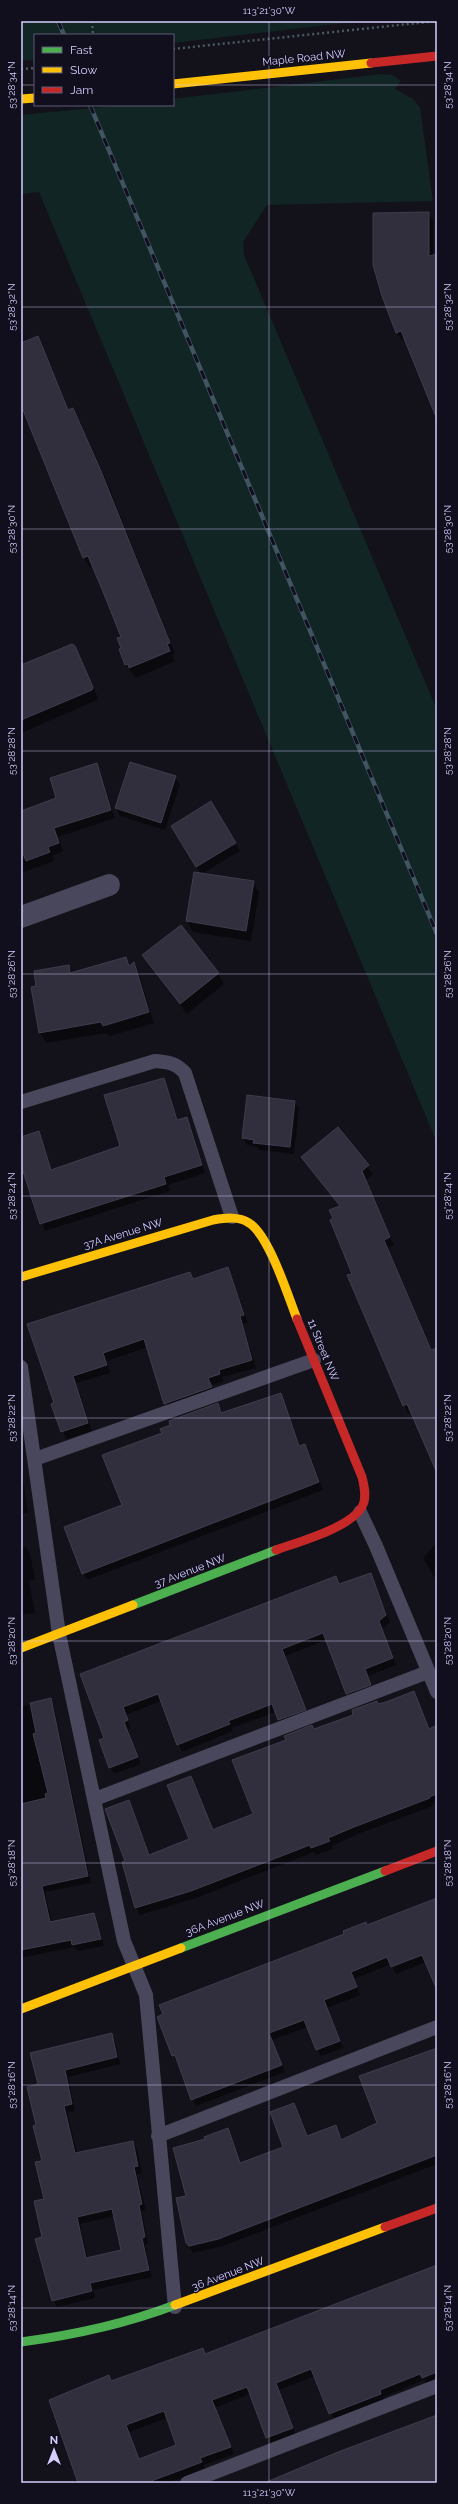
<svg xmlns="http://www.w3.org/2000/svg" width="458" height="2504" font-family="Raleway,sans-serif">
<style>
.green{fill:#112525}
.shadow{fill:#0007;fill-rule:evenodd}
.building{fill:#312f3d;stroke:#403c4e;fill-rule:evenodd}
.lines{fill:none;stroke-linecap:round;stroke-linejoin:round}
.path{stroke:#4b5964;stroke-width:2.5;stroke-dasharray:2 3;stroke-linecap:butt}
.lane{stroke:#48475b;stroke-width:14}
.street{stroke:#48475b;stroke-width:22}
.fast{stroke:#4caf50;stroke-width:9}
.slow{stroke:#ffc107;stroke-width:9}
.jam{stroke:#c62828;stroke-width:9}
.rail-casing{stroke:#425462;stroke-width:4.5}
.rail{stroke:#110e1e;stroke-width:3;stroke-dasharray:9;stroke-linecap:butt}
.ticks{fill:none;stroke:#d4cefc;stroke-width:1;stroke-opacity:0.45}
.labels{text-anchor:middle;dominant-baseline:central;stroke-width:3;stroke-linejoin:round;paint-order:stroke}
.street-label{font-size:11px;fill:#d4cefc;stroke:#110e1e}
.neatline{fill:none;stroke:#d4cefc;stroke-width:1.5}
.ticks-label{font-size:10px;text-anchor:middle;fill:#d4cefc}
</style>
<rect width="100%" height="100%" fill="#13121a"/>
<path class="green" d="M 21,21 L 362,21 L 173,43 L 173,35 L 35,35 L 35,60 L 21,61 Z
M 381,74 L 392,75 L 401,81 L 395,89 L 413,99 L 420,107 L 433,201 L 267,205 L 243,242 L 244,255 L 437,710 L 437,1143 L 39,192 L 21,194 L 21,115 L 123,105 L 173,105 L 173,99 Z"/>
<path class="shadow" d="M 428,213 L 433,220 L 433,256 L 437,259 L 436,410 L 405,338 L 401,340 L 397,332 Z
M 38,338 L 69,411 L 73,410 L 79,420 L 107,482 L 175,654 L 172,655 L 175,661 L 136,678 L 126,665 L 120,650 L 123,649 L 122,638 L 93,566 L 90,568 L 84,558 L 21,401 L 21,345 Z
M 75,646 L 98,698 L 97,700 L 21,733 L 21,666 Z
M 96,764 L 101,773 L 115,818 L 58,837 L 63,851 L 52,856 L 54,861 L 21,873 L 21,812 L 57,798 Z
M 175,777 L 180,784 L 165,830 L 120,816 L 116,808 Z
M 211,803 L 240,851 L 201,874 L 253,882 L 259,893 L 251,941 L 193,932 L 187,921 L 201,874 L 172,826 Z
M 143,956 L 218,974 L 224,984 L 187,1014 Z
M 126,958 L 131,966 L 133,964 L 139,974 L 154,1023 L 110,1036 L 107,1033 L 46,1043 L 40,1033 L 32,987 L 37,987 L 68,966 L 73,974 Z
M 163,1079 L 178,1121 L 187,1118 L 191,1126 L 205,1173 L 168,1185 L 170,1191 L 45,1231 L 21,1162 L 21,1138 L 39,1132 L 52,1170 L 121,1147 Z
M 295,1102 L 299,1109 L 294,1154 L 259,1150 L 257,1147 L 247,1145 L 243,1138 Z
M 338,1129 L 373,1174 L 366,1180 L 394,1246 L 388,1248 L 432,1351 L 437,1349 L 437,1466 L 412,1412 L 408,1414 L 404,1405 L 353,1274 L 334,1219 L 340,1207 L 302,1158 Z
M 228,1269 L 248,1323 L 243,1324 L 256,1368 L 222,1377 L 224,1381 L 212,1385 L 215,1395 L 169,1411 L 148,1347 L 107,1361 L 110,1373 L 76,1383 L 92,1431 L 66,1439 L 29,1325 L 190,1273 L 194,1280 Z
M 280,1394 L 300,1447 L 305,1445 L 309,1452 L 323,1490 L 87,1580 L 83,1573 L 164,1434 L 217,1404 L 222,1414 Z
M 21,1465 L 28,1513 L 21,1514 Z
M 437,1542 L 437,1582 L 423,1558 Z
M 26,1547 L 30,1554 L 35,1579 L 29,1581 L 35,1613 L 21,1615 L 21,1548 Z
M 370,1574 L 390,1622 L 382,1629 L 396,1665 L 368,1676 L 374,1692 L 351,1701 L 327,1640 L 285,1656 L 309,1717 L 283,1727 L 276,1712 L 232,1728 L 233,1731 L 182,1752 L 161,1701 L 126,1715 L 131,1728 L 128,1729 L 141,1764 L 114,1774 L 110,1767 L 105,1739 L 81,1675 L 336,1577 L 340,1585 Z
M 413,1692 L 430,1729 L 437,1729 L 437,1802 L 432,1804 L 433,1806 L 358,1834 L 332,1846 L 333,1849 L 316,1855 L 314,1852 L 196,1898 L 140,1915 L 136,1908 L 123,1862 L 126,1862 L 129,1801 L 150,1855 L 190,1840 L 191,1777 L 213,1831 L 254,1815 L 314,1730 Z
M 50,1700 L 54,1706 L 91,1883 L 45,1892 L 52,1923 L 94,1914 L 104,1946 L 77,1951 L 74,1947 L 21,1958 L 21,1706 Z
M 437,1899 L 437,1965 L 426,1962 L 396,1974 L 391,1964 L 354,1979 L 360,1995 L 327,2008 L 343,2048 L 321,2056 L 308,2027 L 272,2040 L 285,2072 L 196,2106 L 179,2062 L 173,2055 L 367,1926 Z
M 111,2034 L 115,2041 L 120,2064 L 68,2077 L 75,2111 L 67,2112 L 77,2153 L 133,2142 L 137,2149 L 142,2173 L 137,2174 L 146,2211 L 142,2211 L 148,2244 L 145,2244 L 152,2277 L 93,2290 L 95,2298 L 57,2307 L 53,2300 L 44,2238 L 43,2161 L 37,2126 L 39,2085 ZM 115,2216 L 122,2251 L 88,2259 L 80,2224 Z
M 437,2047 L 437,2164 L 223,2246 L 193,2253 L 189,2247 L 223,2239 L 223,2237 L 188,2245 L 188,2196 L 206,2140 L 227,2129 L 241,2164 L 284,2148 L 294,2104 L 307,2137 L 335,2126 L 342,2140 L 378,2124 L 361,2077 Z
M 437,2266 L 437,2380 L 427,2384 L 424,2380 L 383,2397 L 384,2401 L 334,2420 L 315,2376 L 279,2390 L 296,2435 L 271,2444 L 250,2394 L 215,2408 L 234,2454 L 204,2465 L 205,2469 L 168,2483 L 78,2483 L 109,2377 L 112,2382 L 205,2355 ZM 167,2418 L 178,2445 L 139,2459 L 129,2432 Z
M 437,2415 L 437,2483 L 262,2483 Z"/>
<path class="building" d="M 429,212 L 429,256 L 437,254 L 436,417 L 401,331 L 396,333 L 382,296 L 373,265 L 373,213 Z
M 38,336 L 68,410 L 73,408 L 101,471 L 170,643 L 167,644 L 170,651 L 129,668 L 128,664 L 125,665 L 119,649 L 121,648 L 117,638 L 121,637 L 106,599 L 88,556 L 83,558 L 21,405 L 21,343 Z
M 72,644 L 75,646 L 93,687 L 92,690 L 21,720 L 21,665 Z
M 130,762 L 176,776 L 161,823 L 115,808 Z
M 97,763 L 111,810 L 54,828 L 59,843 L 48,847 L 50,852 L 26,861 L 21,849 L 21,811 L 56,798 L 50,778 Z
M 211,801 L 236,843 L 196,867 L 171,826 Z
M 194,872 L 254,881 L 246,931 L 186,921 Z
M 181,925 L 219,973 L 180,1004 L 142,955 Z
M 126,957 L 129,966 L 134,962 L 149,1012 L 103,1026 L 101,1022 L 39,1033 L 31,987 L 36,986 L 34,971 L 69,965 L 70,973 Z
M 164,1078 L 177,1120 L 187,1117 L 202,1165 L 164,1177 L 166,1184 L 40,1224 L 21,1165 L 21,1137 L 39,1131 L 51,1170 L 120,1146 L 104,1095 Z
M 247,1095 L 295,1101 L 290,1147 L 253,1143 L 254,1140 L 242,1138 Z
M 338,1127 L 369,1165 L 362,1171 L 390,1237 L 384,1240 L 431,1350 L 437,1348 L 437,1473 L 407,1404 L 403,1406 L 347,1275 L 352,1274 L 330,1220 L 333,1218 L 329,1210 L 340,1206 L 301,1157 Z
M 228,1267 L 244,1315 L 240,1316 L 252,1360 L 219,1370 L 220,1374 L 208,1378 L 212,1387 L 164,1404 L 144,1339 L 103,1353 L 107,1365 L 73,1376 L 88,1423 L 61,1432 L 51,1404 L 54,1403 L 27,1324 L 190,1272 L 193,1279 Z
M 281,1393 L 299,1446 L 305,1444 L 319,1482 L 82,1574 L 64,1527 L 122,1505 L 102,1455 L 162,1433 L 160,1429 L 170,1425 L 169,1421 L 218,1403 L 221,1413 Z
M 371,1573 L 386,1615 L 379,1621 L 393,1658 L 365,1669 L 371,1685 L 346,1694 L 323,1633 L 282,1649 L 306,1710 L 278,1720 L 272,1704 L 228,1721 L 230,1724 L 177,1745 L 158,1694 L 123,1707 L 128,1720 L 124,1722 L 138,1757 L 109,1768 L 99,1740 L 104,1738 L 80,1674 L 336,1576 L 339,1584 Z
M 414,1691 L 429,1729 L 437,1725 L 437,1794 L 429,1797 L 430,1798 L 354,1827 L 328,1838 L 330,1841 L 311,1848 L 310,1845 L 191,1891 L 135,1908 L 122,1862 L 125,1861 L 105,1809 L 129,1800 L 149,1855 L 189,1839 L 167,1785 L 191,1776 L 213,1830 L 217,1828 L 253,1814 L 232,1760 L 286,1740 L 284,1736 L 312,1725 L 314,1729 L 353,1715 L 352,1710 L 377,1701 L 378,1704 L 386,1702 Z
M 51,1698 L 88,1876 L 42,1886 L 50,1922 L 94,1913 L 101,1939 L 72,1945 L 71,1940 L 21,1950 L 21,1804 L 46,1798 L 45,1794 L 48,1793 L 33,1734 L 36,1733 L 30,1703 Z
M 437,1898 L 437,1990 L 422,1955 L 391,1967 L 387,1957 L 351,1972 L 357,1987 L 324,2000 L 340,2041 L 316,2050 L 304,2020 L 269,2033 L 282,2065 L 191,2100 L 175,2055 L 172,2056 L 157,2017 L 163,2014 L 159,2005 L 344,1934 L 343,1931 L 366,1922 L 367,1925 Z
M 112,2033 L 117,2057 L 65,2070 L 72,2104 L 64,2106 L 75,2153 L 133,2141 L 138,2166 L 134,2167 L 142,2204 L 139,2205 L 145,2237 L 142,2238 L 149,2270 L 90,2283 L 92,2291 L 52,2301 L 35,2239 L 42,2237 L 34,2201 L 44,2199 L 35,2162 L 42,2161 L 33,2126 L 36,2125 L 27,2087 L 38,2084 L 30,2053 ZM 112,2209 L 121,2250 L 86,2258 L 77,2217 Z
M 437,2048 L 437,2155 L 218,2239 L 189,2246 L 186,2243 L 176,2198 L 186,2196 L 173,2148 L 205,2139 L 204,2137 L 228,2128 L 240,2163 L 283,2147 L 270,2112 L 294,2103 L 307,2136 L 336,2125 L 341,2140 L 377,2123 L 359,2076 Z
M 437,2265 L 437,2372 L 422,2378 L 420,2374 L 380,2390 L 381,2394 L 329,2414 L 311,2369 L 276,2383 L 293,2428 L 266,2438 L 247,2387 L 212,2400 L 231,2447 L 200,2458 L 202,2462 L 146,2483 L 78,2483 L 49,2400 L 109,2375 L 111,2381 L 203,2348 L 205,2354 ZM 164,2411 L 176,2445 L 139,2459 L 126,2425 Z
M 437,2415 L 437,2483 L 264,2483 L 338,2452 Z"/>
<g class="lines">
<path class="path" d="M 92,21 L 93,35
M 173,49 L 437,21
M 21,69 L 35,68"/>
<path class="lane" d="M 21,1102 L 155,1061 C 168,1062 176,1063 185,1073 L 232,1217
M 21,1367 L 59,1634 L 124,1941 L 146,1995 L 175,2307
M 35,1459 L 314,1360
M 360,1512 L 376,1546 L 437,1692
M 95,1799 L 428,1672
M 158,2136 L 437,2027
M 187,2483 L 437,2386"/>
<path class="street" d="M 21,917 L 109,885"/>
<path class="fast" d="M 133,1605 L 276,1550
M 181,1948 L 385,1871
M 21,2342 C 74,2335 125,2324 175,2305"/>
<path class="slow" d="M 173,84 L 371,63
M 21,99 L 35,98
M 21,1277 L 213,1220 C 225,1218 239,1216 249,1223 C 269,1235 288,1296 297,1319
M 21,1648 L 133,1605
M 21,2009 L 181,1948
M 175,2305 L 385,2227"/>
<path class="jam" d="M 371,63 L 437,56
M 276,1550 C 298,1542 358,1526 364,1502 C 366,1493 364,1485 362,1477 L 297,1319
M 385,1871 L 437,1851
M 385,2227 L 437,2208"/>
<defs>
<path id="rail" d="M 58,21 L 64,35
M 90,105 L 437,934"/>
</defs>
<use href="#rail" class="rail-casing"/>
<use href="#rail" class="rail"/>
</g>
<path class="ticks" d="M 269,21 L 269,2483M 21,85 L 35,85M 173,85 L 437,85M 21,307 L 437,307M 21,529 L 437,529M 21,751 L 437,751M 21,974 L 437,974M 21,1196 L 437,1196M 21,1418 L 437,1418M 21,1641 L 437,1641M 21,1863 L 437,1863M 21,2085 L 437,2085M 21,2308 L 437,2308"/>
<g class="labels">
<g class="street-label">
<text transform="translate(304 58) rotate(-6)">Maple Road NW</text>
<text transform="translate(123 1234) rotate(-17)">37A Avenue NW</text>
<text transform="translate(323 1350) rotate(68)">11 Street NW</text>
<text transform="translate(190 1571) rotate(-21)">37 Avenue NW</text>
<text transform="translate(225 1918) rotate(-21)">36A Avenue NW</text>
<text transform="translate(228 2274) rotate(-21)">36 Avenue NW</text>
</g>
</g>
<rect width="458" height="2504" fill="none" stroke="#110e1e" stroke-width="44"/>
<rect x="34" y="34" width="140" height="72" fill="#110e1e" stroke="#5f5b77"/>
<rect x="42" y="47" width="20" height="6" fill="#4caf50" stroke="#5f5b77"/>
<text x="70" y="54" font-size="12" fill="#d4cefc">Fast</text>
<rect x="42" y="67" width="20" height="6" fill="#ffc107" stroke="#5f5b77"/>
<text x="70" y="74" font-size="12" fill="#d4cefc">Slow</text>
<rect x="42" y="87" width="20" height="6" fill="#c62828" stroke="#5f5b77"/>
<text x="70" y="94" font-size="12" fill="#d4cefc">Jam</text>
<g transform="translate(54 2450)" stroke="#110e1e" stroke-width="3" paint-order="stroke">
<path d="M0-3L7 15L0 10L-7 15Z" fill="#d4cefc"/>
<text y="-6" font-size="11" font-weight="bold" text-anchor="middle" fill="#d4cefc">N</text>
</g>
<rect x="22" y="22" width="414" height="2460" class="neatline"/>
<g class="ticks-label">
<text x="269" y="14">113°21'30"W</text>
<text transform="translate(11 85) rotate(-90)" y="4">53°28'34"N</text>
<text transform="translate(447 85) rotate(-90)" y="4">53°28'34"N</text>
<text transform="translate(11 307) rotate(-90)" y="4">53°28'32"N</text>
<text transform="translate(447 307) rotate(-90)" y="4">53°28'32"N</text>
<text transform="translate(11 529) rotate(-90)" y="4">53°28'30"N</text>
<text transform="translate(447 529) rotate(-90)" y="4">53°28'30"N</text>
<text transform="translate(11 751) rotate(-90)" y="4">53°28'28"N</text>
<text transform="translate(447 751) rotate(-90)" y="4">53°28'28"N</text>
<text transform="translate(11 974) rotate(-90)" y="4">53°28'26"N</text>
<text transform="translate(447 974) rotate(-90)" y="4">53°28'26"N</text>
<text transform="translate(11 1196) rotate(-90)" y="4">53°28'24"N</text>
<text transform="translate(447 1196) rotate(-90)" y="4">53°28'24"N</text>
<text transform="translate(11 1418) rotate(-90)" y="4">53°28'22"N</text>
<text transform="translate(447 1418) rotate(-90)" y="4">53°28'22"N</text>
<text transform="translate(11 1641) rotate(-90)" y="4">53°28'20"N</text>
<text transform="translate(447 1641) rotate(-90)" y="4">53°28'20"N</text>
<text transform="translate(11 1863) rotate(-90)" y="4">53°28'18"N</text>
<text transform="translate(447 1863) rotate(-90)" y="4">53°28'18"N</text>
<text transform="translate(11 2085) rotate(-90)" y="4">53°28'16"N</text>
<text transform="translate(447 2085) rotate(-90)" y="4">53°28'16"N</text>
<text transform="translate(11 2308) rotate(-90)" y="4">53°28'14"N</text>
<text transform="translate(447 2308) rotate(-90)" y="4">53°28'14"N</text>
<text x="269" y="2496">113°21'30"W</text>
</g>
</svg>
